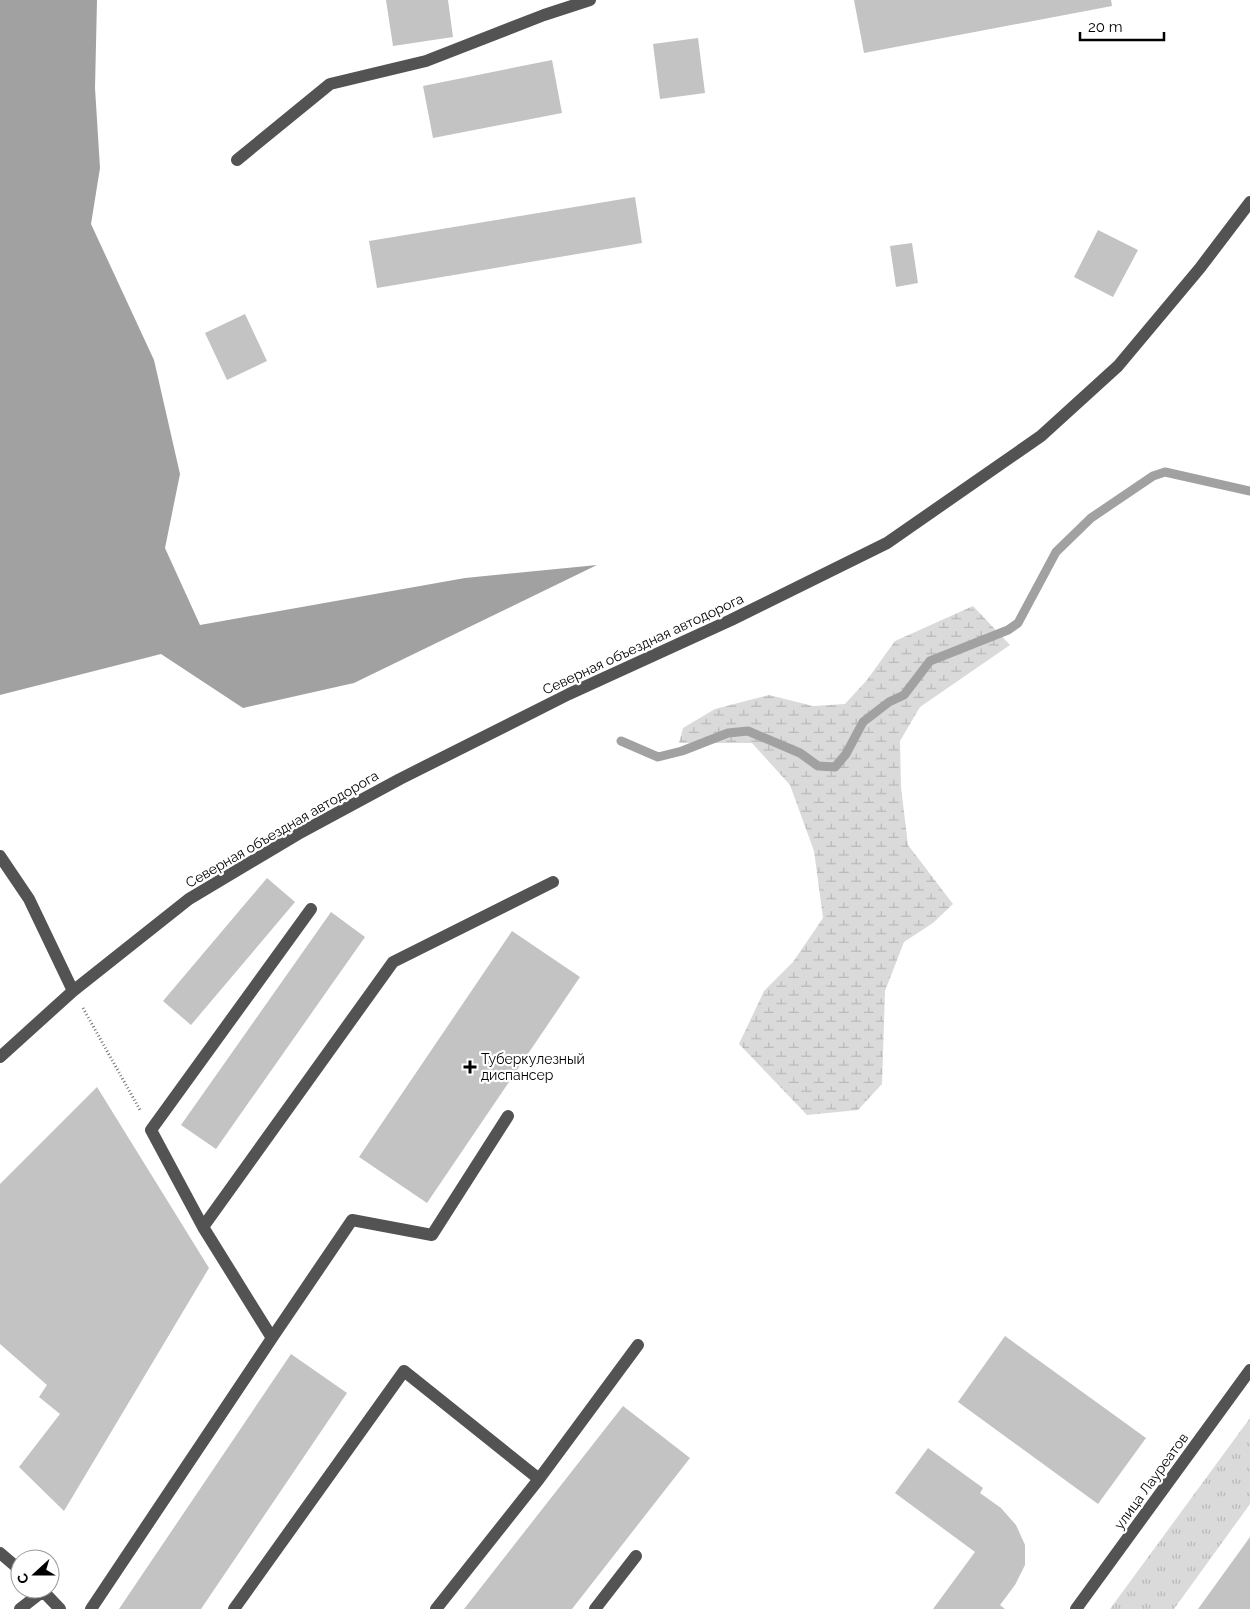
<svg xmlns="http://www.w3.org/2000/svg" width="1250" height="1609" font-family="Raleway,sans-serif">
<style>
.grass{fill:url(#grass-tufts)}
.wetland{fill:url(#wetland-marsh)}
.water{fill:#a1a1a1}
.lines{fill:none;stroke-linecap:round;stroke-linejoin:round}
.stream{stroke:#a1a1a1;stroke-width:9}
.building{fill:#c3c3c3}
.path{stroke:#757575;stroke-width:3;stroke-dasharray:1 2.5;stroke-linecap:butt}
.minor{stroke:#535353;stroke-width:12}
.poi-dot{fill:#000;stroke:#fff;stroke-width:2}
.labels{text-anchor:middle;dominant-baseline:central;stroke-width:4.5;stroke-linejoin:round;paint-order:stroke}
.street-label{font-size:14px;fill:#000;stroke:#fff}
.poi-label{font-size:14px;fill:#000;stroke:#fff;text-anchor:start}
</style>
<defs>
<pattern id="grass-tufts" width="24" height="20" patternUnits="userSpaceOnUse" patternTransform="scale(1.25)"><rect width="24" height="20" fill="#dadada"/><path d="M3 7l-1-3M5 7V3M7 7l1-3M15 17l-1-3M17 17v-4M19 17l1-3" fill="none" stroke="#b9b9b9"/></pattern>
<pattern id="wetland-marsh" width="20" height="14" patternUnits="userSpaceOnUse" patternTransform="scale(1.25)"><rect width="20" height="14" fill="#dadada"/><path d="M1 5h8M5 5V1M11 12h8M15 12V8" fill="none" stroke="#b9b9b9"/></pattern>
</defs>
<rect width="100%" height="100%" fill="#fff"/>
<path class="grass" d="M 1250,1418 L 1250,1504 L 1174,1609 L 1110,1609 Z"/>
<path class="wetland" d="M 973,606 L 1010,645 L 920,707 L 900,741 L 901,787 L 908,845 L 953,904 L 933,923 L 904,942 L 885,991 L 882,1084 L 858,1110 L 807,1115 L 739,1044 L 764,991 L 793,962 L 823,918 L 814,851 L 790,785 L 752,743 L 679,743 L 683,728 L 715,709 L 769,695 L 813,706 L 845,704 L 867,680 L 895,641 Z"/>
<path class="water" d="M 0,0 L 97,0 L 95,88 L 100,168 L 91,224 L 154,360 L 180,474 L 165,548 L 200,625 L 465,578 L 597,565 L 354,683 L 243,708 L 161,654 L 0,695 Z"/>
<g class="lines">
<path class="stream" d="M 621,741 L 658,757 L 682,751 L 728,733 L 748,731 L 800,753 L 818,766 L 835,767 L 846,754 L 863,722 L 889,702 L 904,695 L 930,661 L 1008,630 L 1018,623 L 1056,552 L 1091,518 L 1153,476 L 1165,472 L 1250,491"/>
</g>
<path class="building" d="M 386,0 L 448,0 L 453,37 L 393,46 Z
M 854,0 L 1111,0 L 1112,6 L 864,53 Z
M 698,38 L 705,93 L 660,99 L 653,44 Z
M 552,60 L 562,113 L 433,138 L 423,86 Z
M 635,197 L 642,243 L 377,288 L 369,241 Z
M 1098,230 L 1138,250 L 1113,297 L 1074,277 Z
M 912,243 L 918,283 L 896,287 L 890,246 Z
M 245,314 L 267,361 L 227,380 L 205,333 Z
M 267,878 L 295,902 L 191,1025 L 163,1001 Z
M 331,912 L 365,937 L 216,1149 L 181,1125 Z
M 512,931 L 580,977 L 427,1203 L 359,1157 Z
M 97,1087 L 209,1268 L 64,1511 L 19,1467 L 60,1414 L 39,1397 L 47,1385 L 0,1344 L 0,1184 Z
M 1005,1336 L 1146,1438 L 1098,1504 L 958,1402 Z
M 291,1354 L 347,1393 L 201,1609 L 119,1609 Z
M 623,1406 L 690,1458 L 572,1609 L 464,1609 Z
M 928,1448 L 983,1488 L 980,1493 L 1001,1508 L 1016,1525 L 1025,1545 L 1025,1565 L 1015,1585 L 1000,1605 L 1005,1609 L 933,1609 L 975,1552 L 895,1493 Z
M 1250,1537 L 1250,1609 L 1198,1609 Z"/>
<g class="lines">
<path class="path" d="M 83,1008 L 140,1110"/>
<path class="minor" d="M 237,160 L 330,84 L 426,61 L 544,15 L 590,0
M 0,856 L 29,899 L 73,991
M 0,1057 L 73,991 L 189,899 L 298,834 L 400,779 L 569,694 L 731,620 L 887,543 L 1041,436 L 1118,366 L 1200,268 L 1250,202
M 203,1227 L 393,962 L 553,882
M 272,1338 L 352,1220 L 432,1235 L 508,1116
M 0,1553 L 20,1570
M 41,1589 L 60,1609
M 20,1609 L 43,1591
M 91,1609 L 272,1338 L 203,1227 L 151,1130 L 311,909
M 234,1609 L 404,1371 L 539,1479
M 436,1609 L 539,1479 L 638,1345
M 595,1609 L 636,1556
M 1076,1609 L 1250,1370"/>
</g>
<path class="poi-dot" d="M467.5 1059.5h5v5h5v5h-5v5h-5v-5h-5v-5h5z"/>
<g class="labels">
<g class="street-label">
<text transform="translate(643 644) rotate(-25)">Северная объездная автодорога</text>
<text transform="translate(282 829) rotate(-30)">Северная объездная автодорога</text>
<text transform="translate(1151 1481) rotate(-54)">улица Лауреатов</text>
</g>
<g class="poi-label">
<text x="481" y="1059">Туберкулезный<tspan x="481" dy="16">диспансер</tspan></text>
</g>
</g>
<g transform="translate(35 1574) rotate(249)"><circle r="24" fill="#ffffff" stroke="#999999"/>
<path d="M0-4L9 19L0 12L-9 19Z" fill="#000000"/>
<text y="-8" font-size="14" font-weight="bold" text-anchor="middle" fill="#000000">С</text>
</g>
<path d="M1080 32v8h84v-8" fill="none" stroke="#000000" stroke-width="2.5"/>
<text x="1088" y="32" font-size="15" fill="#000000" stroke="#ffffff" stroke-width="4" paint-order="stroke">20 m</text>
</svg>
